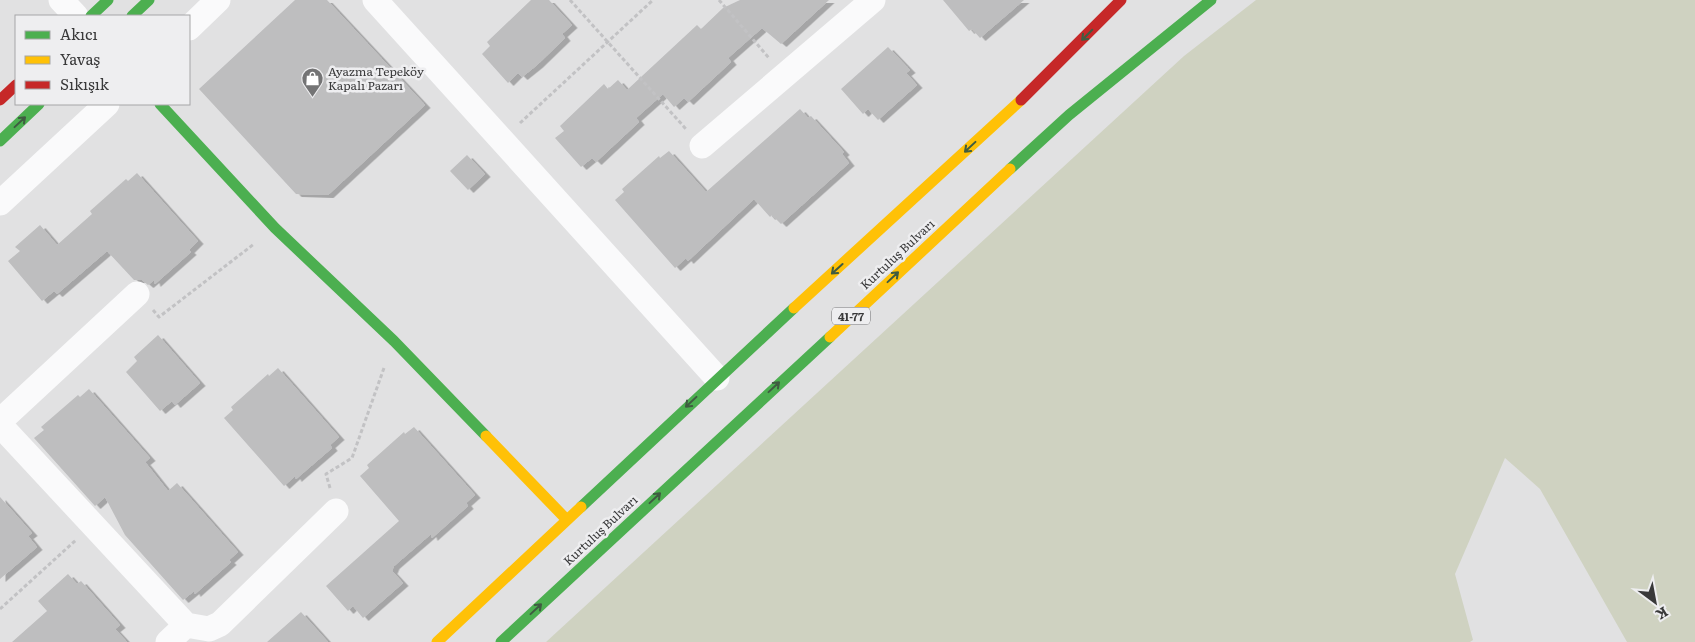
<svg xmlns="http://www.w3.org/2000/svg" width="1695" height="642" font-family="Literata,serif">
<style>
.green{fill:#cfd2c1}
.building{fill:#bebebf;filter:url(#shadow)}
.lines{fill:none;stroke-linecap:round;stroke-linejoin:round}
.path{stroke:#c2c2c4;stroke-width:3;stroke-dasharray:4 2.5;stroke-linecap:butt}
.street{stroke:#fafafb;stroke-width:25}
.fast{stroke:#4caf50;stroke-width:11}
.slow{stroke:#ffc107;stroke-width:11}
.jam{stroke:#c62828;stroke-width:11}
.oneway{stroke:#3f5c41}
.labels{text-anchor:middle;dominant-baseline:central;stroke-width:5;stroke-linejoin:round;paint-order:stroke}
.shield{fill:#eeeef0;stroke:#6f6f71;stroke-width:1}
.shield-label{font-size:11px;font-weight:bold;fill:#39393a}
.poi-label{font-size:12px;fill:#39393a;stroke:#eeeef0;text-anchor:start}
.street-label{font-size:12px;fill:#39393a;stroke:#eeeef0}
</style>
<defs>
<filter id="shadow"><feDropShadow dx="5.5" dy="3" stdDeviation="0" flood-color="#0004"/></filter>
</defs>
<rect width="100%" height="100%" fill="#e1e1e2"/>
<path class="green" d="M 1256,0 L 1695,0 L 1695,642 L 1627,642 L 1540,489 L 1505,458 L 1455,574 L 1473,640 L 1470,642 L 546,642 L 1184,56 Z"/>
<path class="building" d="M 295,0 L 327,0 L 425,105 L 328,195 L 296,194 L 199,89 Z
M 531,0 L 549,0 L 572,25 L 562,34 L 565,38 L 537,65 L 522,77 L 518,73 L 508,83 L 482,54 L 490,46 L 487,42 Z
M 740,0 L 829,0 L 781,44 L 762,28 L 728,58 L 731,62 L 688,102 L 684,98 L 674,107 L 663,94 L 636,118 L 639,122 L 596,162 L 592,158 L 581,167 L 555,138 L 564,131 L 560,126 L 604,84 L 608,89 L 618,80 L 627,90 L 697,25 L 701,29 L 723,8 Z
M 943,0 L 1024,0 L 980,38 L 972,29 L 969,31 Z
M 888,47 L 910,70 L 906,73 L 917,85 L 878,120 L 868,109 L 863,114 L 841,89 Z
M 800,109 L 808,118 L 811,116 L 844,152 L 842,154 L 849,163 L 781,224 L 772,215 L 770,217 L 754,199 L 688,261 L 686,258 L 675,268 L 615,200 L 624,192 L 622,189 L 659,156 L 660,158 L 669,151 L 706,192 Z
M 467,155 L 485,174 L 468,190 L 450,171 Z
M 137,173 L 198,241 L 189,250 L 191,252 L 155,284 L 154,280 L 148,285 L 142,280 L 134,280 L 107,251 L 57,294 L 54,291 L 42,301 L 8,261 L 20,251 L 15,247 L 40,225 L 57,245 L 92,214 L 90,211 L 126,179 L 128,181 Z
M 158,335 L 200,383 L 175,405 L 172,401 L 160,411 L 126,372 L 137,361 L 134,357 Z
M 278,368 L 339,437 L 330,445 L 332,448 L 296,479 L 295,476 L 284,486 L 224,418 L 233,410 L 231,407 L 268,374 L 269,376 Z
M 89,389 L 150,458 L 145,462 L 168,491 L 177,483 L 238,552 L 229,560 L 231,562 L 195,594 L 194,591 L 183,600 L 125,535 L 105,497 L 95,506 L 34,438 L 44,430 L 41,427 L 78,395 L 80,397 Z
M 414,427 L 475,495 L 466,503 L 468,506 L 432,538 L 431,534 L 394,566 L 392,571 L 403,583 L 363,618 L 353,606 L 348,611 L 326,586 L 399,521 L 360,476 L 369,468 L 367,465 L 404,432 L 405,434 Z
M 0,497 L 32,533 L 28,536 L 37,547 L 0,579 Z
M 68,574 L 77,584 L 81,581 L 120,625 L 115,629 L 127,642 L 12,642 L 47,611 L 38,601 Z
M 301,612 L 328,642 L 267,642 Z"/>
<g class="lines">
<path class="path" d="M 570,0 L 686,129
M 719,0 L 769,58
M 520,123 L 653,0
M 153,310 L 159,317 L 254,244
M 330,488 L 326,474 L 352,458 L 384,368
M 0,609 L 76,540"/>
<path class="street" d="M 61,0 L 76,16
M 375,0 L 717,378
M 189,28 L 218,0
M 702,146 L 873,0
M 0,203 L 107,104
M 0,421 L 137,294
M 0,425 L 186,625 L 168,642
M 186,625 L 209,629 L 220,624 L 336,511"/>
<path class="fast" d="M 91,16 L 108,0
M 132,16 L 149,0
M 160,104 L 275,228 L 394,341 L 486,436
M 0,141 L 39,104
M 1010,169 L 1069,115 L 1211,0
M 581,507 L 794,308
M 501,642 L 830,337"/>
<path class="slow" d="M 794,308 L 1021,100
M 830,337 L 1010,169
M 486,436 L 567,520
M 437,642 L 581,507"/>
<path class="jam" d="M 0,100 L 16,85
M 1021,100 L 1121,0"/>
</g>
<defs><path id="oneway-shaft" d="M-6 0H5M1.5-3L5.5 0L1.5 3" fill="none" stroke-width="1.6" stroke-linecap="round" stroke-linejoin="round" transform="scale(1.25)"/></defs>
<g class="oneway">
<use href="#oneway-shaft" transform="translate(1087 35) rotate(135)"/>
<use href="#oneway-shaft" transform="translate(20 122) rotate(-43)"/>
<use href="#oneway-shaft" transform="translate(970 147) rotate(137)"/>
<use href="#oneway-shaft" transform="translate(837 269) rotate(138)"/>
<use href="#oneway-shaft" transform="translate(893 277) rotate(-43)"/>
<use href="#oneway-shaft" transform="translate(774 387) rotate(-43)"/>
<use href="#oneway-shaft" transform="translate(691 402) rotate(137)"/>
<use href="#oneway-shaft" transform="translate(655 498) rotate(-43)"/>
<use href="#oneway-shaft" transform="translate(536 609) rotate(-43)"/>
</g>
<defs>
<symbol id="shop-pin" viewBox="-11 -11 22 30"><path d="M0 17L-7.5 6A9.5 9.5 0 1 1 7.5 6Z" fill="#747475" stroke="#eeeef0"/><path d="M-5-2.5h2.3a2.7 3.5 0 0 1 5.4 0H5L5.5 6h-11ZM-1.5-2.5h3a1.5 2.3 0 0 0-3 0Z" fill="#fff"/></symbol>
</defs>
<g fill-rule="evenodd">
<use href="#shop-pin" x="300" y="66" width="25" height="34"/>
</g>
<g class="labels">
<rect class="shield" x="832" y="307.5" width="38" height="17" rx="4"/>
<g class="shield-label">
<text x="851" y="316">41-77</text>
</g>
<g class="poi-label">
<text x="328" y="71">Ayazma Tepeköy<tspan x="328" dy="14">Kapalı Pazarı</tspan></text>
</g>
<g class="street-label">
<text transform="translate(897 254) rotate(-43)">Kurtuluş Bulvarı</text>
<text transform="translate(600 530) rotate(-43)">Kurtuluş Bulvarı</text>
</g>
</g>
<rect x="15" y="15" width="175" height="90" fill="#eeeef0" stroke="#a6a6a7"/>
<rect x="25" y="31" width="25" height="8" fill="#4caf50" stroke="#a6a6a7"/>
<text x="60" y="40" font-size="15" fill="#39393a">Akıcı</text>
<rect x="25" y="56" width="25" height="8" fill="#ffc107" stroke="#a6a6a7"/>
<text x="60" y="65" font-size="15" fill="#39393a">Yavaş</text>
<rect x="25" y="81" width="25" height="8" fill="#c62828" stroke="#a6a6a7"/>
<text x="60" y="90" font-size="15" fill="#39393a">Sıkışık</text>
<g transform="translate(1655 602) rotate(148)" stroke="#eeeef0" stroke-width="4" paint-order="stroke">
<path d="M0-4L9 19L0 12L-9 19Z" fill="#39393a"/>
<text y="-8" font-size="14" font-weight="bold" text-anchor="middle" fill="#39393a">K</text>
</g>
</svg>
